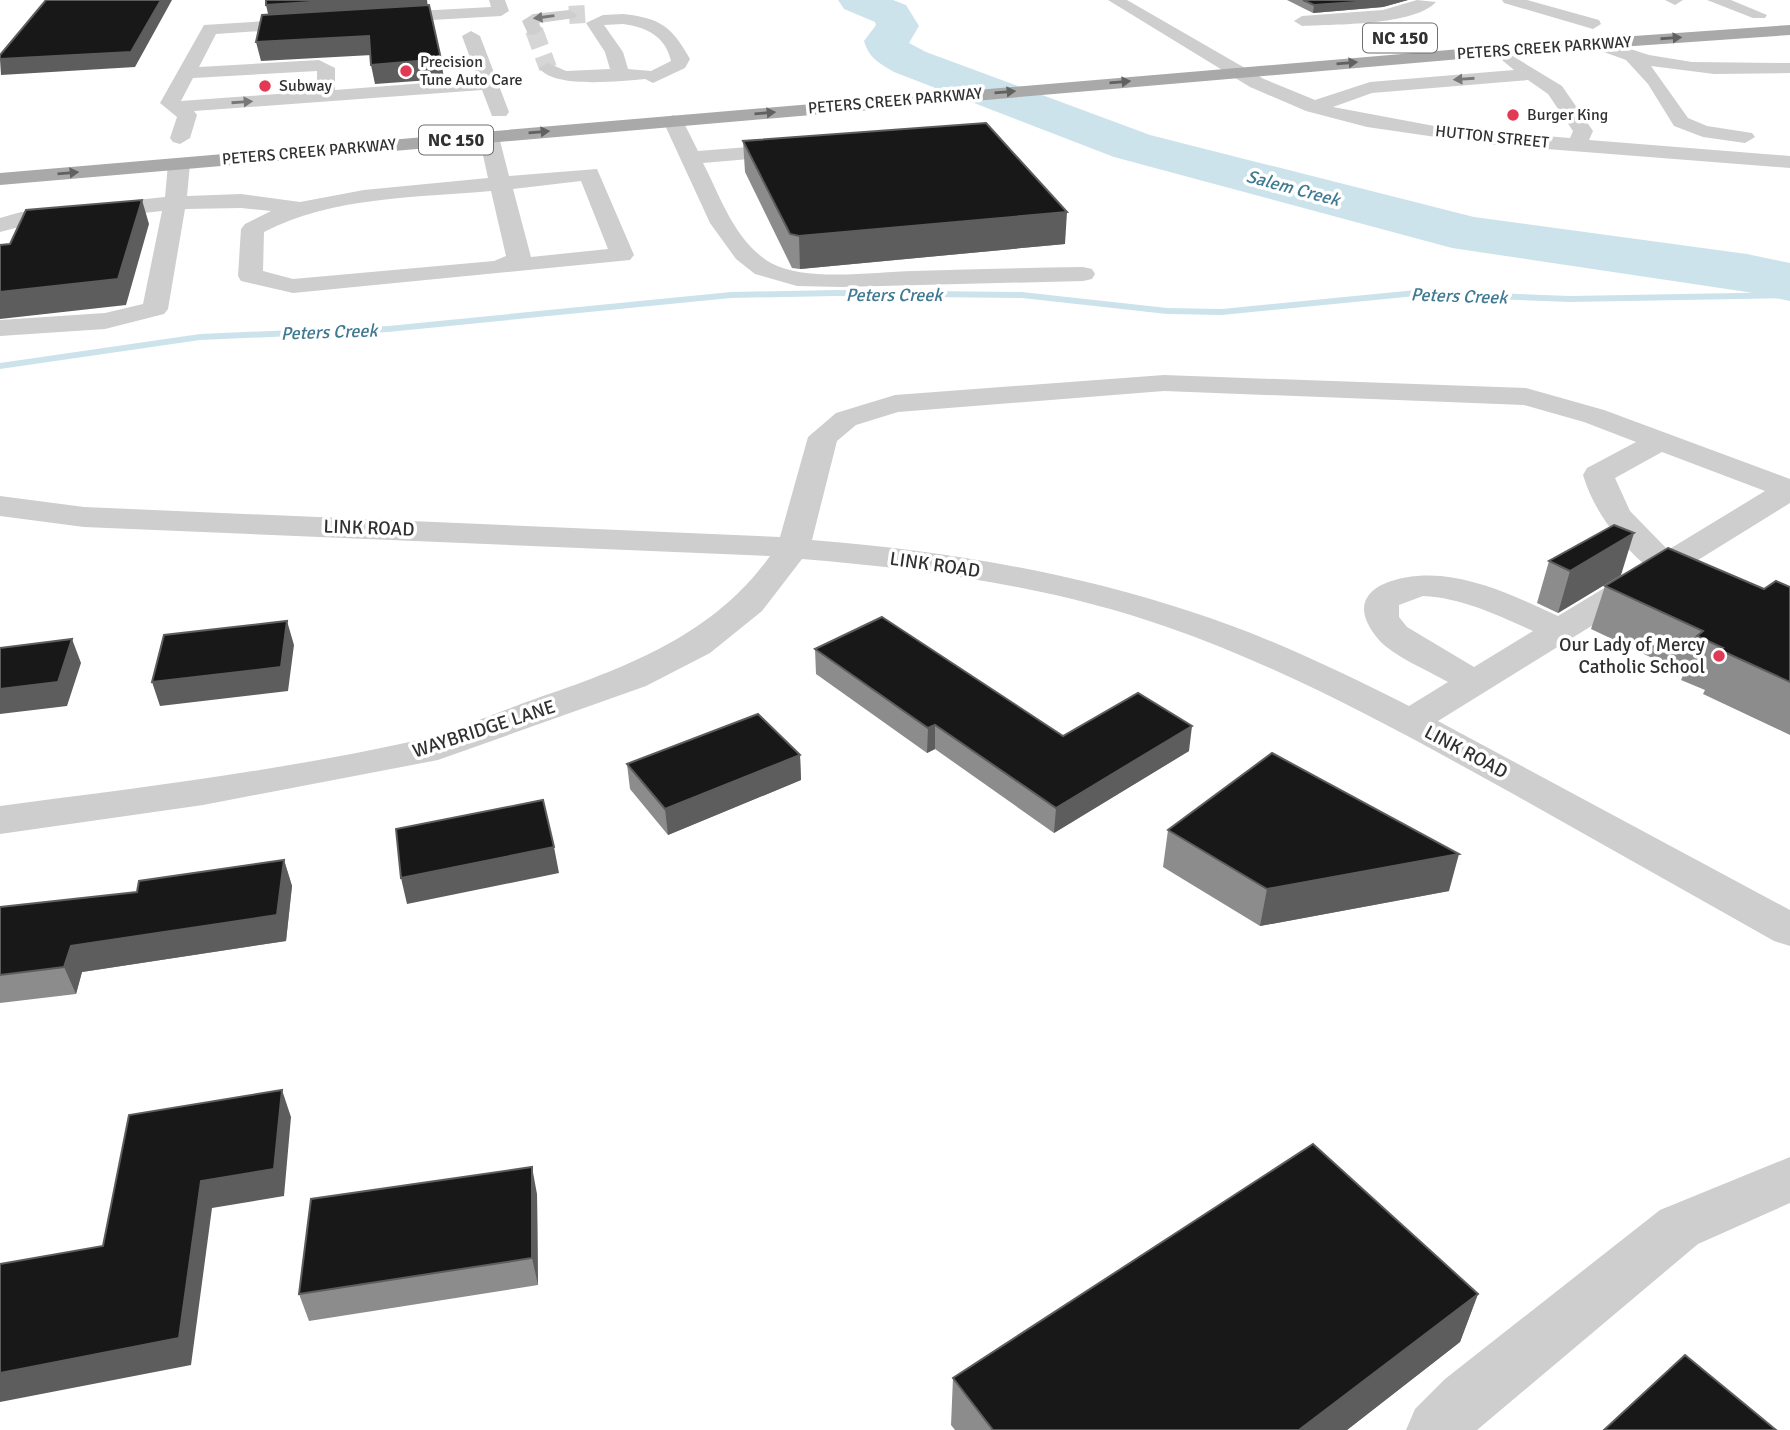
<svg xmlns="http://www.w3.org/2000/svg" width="1790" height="1430" font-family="Signika,sans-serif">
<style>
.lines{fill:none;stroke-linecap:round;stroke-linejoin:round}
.stream{fill:#cde3ec;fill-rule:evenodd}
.river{fill:#cde3ec;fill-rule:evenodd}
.minor-tunnel{stroke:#d6d6d6;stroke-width:18;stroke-dasharray:18 9;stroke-linecap:butt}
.minor{fill:#cecece;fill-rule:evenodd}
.major{fill:#a9a9a9;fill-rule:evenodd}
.wall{fill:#8c8c8c}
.shaded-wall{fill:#5d5d5d}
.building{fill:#181818;stroke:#5d5d5d;stroke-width:2}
.oneway{fill:#787878}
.oneway2{fill:#616161}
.poi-dot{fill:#e23954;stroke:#fff;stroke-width:2.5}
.labels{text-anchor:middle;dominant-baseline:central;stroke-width:7;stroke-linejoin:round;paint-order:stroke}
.far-street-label{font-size:16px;fill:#313131;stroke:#fff}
.far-poi-label{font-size:16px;fill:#313131;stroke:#fff;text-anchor:start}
.shield{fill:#fff;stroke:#6f6f6f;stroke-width:2}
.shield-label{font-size:18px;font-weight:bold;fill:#313131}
.far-water-label{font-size:18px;font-style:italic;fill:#407992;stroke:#fff}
.street-label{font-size:19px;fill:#313131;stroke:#fff}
.poi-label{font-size:19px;fill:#313131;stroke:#fff;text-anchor:end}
</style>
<rect width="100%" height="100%" fill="#fff"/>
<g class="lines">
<path class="stream" d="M 836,290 L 1022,292 L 1167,308 L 1222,309 L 1416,290 L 1570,296 L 1790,292 L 1790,298 L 1570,302 L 1416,296 L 1222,315 L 1167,314 L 1022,298 L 836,296 L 731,298 L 388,332 L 200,340 L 0,369 L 0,363 L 200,334 L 388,326 L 731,292 Z"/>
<path class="river" d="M 838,0 L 893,0 L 906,5 L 919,26 L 909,43 L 926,52 L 1150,135 L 1474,217 L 1747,254 L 1790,263 L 1790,301 L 1747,292 L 1452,248 L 1114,157 L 894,72 C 879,63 869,58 864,41 L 876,25 L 875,22 L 844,9 Z"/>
<path class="minor-tunnel" d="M 569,15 L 585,14
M 534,30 L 548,68"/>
<path class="minor" d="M 489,0 L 505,0 L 509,11 L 501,16 L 380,23 L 372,18 L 380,13 L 491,7 Z
M 1108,0 L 1127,0 L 1264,79 L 1315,100 L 1370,82 L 1514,70 L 1502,60 L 1511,55 L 1562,86 L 1593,131 L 1589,140 L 1790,156 L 1790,168 L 1484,144 L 1367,127 L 1306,111 L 1250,87 ZM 1528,80 L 1548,94 L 1573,131 L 1570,138 L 1445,128 L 1333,107 L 1372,93 Z
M 1417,0 L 1436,2 C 1414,26 1334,24 1302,26 L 1294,21 L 1302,16 L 1383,10 Z
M 1502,0 L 1527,0 L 1599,20 L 1601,24 L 1593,29 L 1504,3 Z
M 1665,0 L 1683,0 L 1675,5 Z
M 1707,0 L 1731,0 L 1767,15 L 1765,18 L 1753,18 Z
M 569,10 L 577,15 L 575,18 L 539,23 L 542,30 L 534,35 L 528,34 L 522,21 L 533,14 Z
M 623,14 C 661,18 672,27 690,59 L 685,68 L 653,83 L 645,79 C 619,81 555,89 539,68 L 548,63 L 566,71 L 610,69 L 605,52 L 586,23 L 603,15 ZM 623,24 C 647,27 666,37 671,61 L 651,71 L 628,69 L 623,52 L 604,25 Z
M 313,18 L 321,23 L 319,27 L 216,34 L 199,67 L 319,60 L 335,68 L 335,90 L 478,79 L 462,36 L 471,31 L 480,36 L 509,112 L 506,116 L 492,116 L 482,90 L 194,111 L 197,115 L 190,138 L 180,144 L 173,142 L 170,138 L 177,117 L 160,103 L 204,25 ZM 317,71 L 317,91 L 181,101 L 193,78 Z
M 1596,38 L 1649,55 L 1692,62 L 1790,63 L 1790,73 L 1714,74 L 1651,66 L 1688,118 L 1707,126 L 1752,133 L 1755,137 L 1745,143 L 1703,137 L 1674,126 L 1648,84 L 1626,60 L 1590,47 L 1587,43 Z
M 673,115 L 683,121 L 698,151 L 797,143 L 807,149 L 797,155 L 703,163 C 721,198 735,242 771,263 C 804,282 875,272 913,271 C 970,269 1026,268 1083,267 L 1092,269 L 1095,274 L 1092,279 L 1083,281 L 842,287 L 797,286 L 755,274 L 736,259 L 710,223 L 663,121 Z
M 489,131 L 499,137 L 509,176 L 597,169 L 634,255 L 630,260 L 293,293 L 241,281 L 238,276 L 241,229 L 245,224 L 271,211 L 241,208 L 185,209 L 168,309 L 164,314 L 105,329 L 0,336 L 0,320 L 105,313 L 143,304 L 162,211 L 23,226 L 0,232 L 0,218 L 21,212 L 165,197 L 168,164 L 179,158 L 190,164 L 187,196 L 241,194 L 300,202 L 364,190 L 488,178 L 479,137 ZM 581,181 L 608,249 L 531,257 L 513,189 ZM 491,191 L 506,256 L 494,261 L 293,279 L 263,271 L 264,232 C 333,196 416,198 491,191 Z
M 1164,375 L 1526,388 L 1604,410 L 1790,479 L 1790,503 L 1438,721 L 1790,910 L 1790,946 L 1774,941 C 1685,891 1595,840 1506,790 C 1396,729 1285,668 1167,627 C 1050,586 925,569 802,559 L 762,611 L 710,653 L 646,686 L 438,760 L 203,805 L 0,834 L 0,806 C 138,788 278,771 414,741 C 455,731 495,713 535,699 C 625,668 713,636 770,556 L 84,527 L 0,516 L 0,496 L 84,507 L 780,537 L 808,437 L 836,413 L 895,395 ZM 1164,391 L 1524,405 L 1584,422 L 1636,442 L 1587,468 L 1583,475 C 1594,511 1616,539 1644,564 L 1558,616 C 1521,599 1482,580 1441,576 C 1398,572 1335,589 1379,640 C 1393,656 1429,671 1448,682 L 1409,706 C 1337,670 1265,635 1189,611 C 1067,571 939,550 812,540 L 837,441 L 856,425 L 898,412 ZM 1662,452 L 1765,491 L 1668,550 L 1630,511 L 1615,478 ZM 1423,596 C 1463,598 1497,615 1533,631 L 1474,667 L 1407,627 L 1399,617 L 1399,605 Z
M 1790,1157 L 1790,1203 L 1698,1244 L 1477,1430 L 1406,1430 L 1415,1409 L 1445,1379 L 1660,1210 Z"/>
<path class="major" d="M 1790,25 L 1790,35 L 1507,55 L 0,185 L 0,173 L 1507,45 Z"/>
</g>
<path class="wall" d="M 1287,0 L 1408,0 L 1383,7 L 1313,13 Z
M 743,141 L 1065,244 L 800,269 L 792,268 L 745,172 Z
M 1549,561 L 1621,575 L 1558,613 L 1537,603 Z
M 1605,586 L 1764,589 L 1790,587 L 1790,735 L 1703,694 L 1705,690 L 1681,680 L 1684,673 L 1591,629 Z
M 815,649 L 1063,736 L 1189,751 L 1054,833 L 935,749 L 927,753 L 816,674 Z
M 800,755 L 801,780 L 668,835 L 630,789 L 627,764 Z
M 1168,830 L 1449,891 L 1260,926 L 1163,867 Z
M 284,860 L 292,886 L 286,941 L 82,972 L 76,994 L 0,1003 L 0,907 L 137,892 Z
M 537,1194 L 538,1285 L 309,1321 L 299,1294 Z
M 1478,1294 L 1460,1342 L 1347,1430 L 955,1430 L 951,1425 L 953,1378 Z"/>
<path class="shaded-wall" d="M 161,0 L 172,0 L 135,67 L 1,75 L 0,59 Z
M 341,0 L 427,0 L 428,8 L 269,18 L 266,5 Z
M 1385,0 L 1408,0 L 1383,7 L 1313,13 L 1314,5 Z
M 369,36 L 372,55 L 261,61 L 256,42 Z
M 441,59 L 444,79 L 375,84 L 371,65 Z
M 142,200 L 149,224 L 126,305 L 0,319 L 0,292 Z
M 1067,212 L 1065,244 L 800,269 L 799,236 Z
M 1634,533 L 1621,575 L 1558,613 L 1570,571 Z
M 287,621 L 294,645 L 288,691 L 160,706 L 152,682 Z
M 72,639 L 81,663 L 67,706 L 0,714 L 0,689 Z
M 935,725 L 935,749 L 927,753 L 928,728 Z
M 1192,726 L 1189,751 L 1054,833 L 1056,808 Z
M 800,755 L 801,780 L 668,835 L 665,809 Z
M 554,847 L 559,873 L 407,904 L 401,878 Z
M 1459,854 L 1449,891 L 1260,926 L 1267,889 Z
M 284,860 L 292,886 L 286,941 L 82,972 L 76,994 L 64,967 L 71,946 Z
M 282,1090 L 291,1117 L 284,1196 L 212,1208 L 191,1365 L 0,1402 L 0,1373 L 201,1181 Z
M 532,1167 L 537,1194 L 538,1285 L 532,1258 Z
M 1478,1294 L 1460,1342 L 1347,1430 L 1299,1430 Z"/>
<path class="building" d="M 46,0 L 161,0 L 131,52 L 0,59 L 0,55 Z
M 266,0 L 341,0 L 266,5 Z
M 1303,0 L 1385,0 L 1314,5 Z
M 429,5 L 441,59 L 371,65 L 369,36 L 256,42 L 262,15 Z
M 986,123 L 1067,212 L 799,236 L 790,234 L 743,141 Z
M 142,200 L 118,279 L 0,292 L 0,245 L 10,244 L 26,210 Z
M 1614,525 L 1634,533 L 1570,571 L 1549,561 Z
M 1668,548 L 1764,589 L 1776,581 L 1790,587 L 1790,682 L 1720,650 L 1723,648 L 1697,636 L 1703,631 L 1605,586 Z
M 882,617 L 1063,736 L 1138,693 L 1192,726 L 1056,808 L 935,725 L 928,728 L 815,649 Z
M 287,621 L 281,667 L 152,682 L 164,635 Z
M 72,639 L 58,682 L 0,689 L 0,648 Z
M 758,714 L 800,755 L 665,809 L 627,764 Z
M 1272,753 L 1459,854 L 1267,889 L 1168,830 Z
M 543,800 L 554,847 L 401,878 L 396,829 Z
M 284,860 L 277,915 L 71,946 L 64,967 L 0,975 L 0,907 L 137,892 L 139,881 Z
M 282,1090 L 274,1169 L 201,1181 L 179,1338 L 0,1373 L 0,1264 L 103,1246 L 129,1115 Z
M 1313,1144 L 1478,1294 L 1299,1430 L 993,1430 L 953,1378 Z
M 532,1167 L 532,1258 L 299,1294 L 311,1199 Z
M 1685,1355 L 1776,1430 L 1604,1430 Z"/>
<defs><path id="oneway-solid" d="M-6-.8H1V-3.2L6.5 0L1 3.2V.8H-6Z" transform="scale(1.75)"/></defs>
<g class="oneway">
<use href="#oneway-solid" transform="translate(544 17) rotate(172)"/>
<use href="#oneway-solid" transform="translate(1464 79) rotate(176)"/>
<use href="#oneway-solid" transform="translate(242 102) rotate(-4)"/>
</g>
<g class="oneway2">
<use href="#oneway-solid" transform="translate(1671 38) rotate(-4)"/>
<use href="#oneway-solid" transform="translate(1347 63) rotate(-5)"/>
<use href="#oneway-solid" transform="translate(1120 82) rotate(-5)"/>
<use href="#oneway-solid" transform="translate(1005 92) rotate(-5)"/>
<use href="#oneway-solid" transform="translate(765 113) rotate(-5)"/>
<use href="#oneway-solid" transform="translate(539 132) rotate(-5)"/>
<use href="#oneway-solid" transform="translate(68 173) rotate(-5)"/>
</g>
<g class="poi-dot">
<circle cx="406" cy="71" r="7"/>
<circle cx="265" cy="86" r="7"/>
<circle cx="1513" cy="115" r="7"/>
<circle cx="1719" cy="656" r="7"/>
</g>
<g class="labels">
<g class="far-street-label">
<text transform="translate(1544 48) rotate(-4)">PETERS CREEK PARKWAY</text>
<text transform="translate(895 101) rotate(-5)">PETERS CREEK PARKWAY</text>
<text transform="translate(1492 137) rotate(6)">HUTTON STREET</text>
<text transform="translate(309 152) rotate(-5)">PETERS CREEK PARKWAY</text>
</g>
<g class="far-poi-label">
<text x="420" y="62">Precision<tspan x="420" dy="18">Tune Auto Care</tspan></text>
<text x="279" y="86">Subway</text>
<text x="1527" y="115">Burger King</text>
</g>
<g class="shield">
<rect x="1363" y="23.5" width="74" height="29" rx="5"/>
<rect x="419" y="125.5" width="74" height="29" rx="5"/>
</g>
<g class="shield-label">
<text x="1400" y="38">NC 150</text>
<text x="456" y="140">NC 150</text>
</g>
<g class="far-water-label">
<text transform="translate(1293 188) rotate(15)">Salem Creek</text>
<text x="894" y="295">Peters Creek</text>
<text transform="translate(1459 296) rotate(2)">Peters Creek</text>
<text transform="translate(329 332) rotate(-2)">Peters Creek</text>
</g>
<g class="street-label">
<text transform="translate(369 528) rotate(2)">LINK ROAD</text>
<text transform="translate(935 565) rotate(8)">LINK ROAD</text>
<text transform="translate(484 729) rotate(-18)">WAYBRIDGE LANE</text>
<text transform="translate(1466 752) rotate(28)">LINK ROAD</text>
</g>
<g class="poi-label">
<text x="1705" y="645">Our Lady of Mercy<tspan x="1705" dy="22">Catholic School</tspan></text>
</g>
</g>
</svg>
